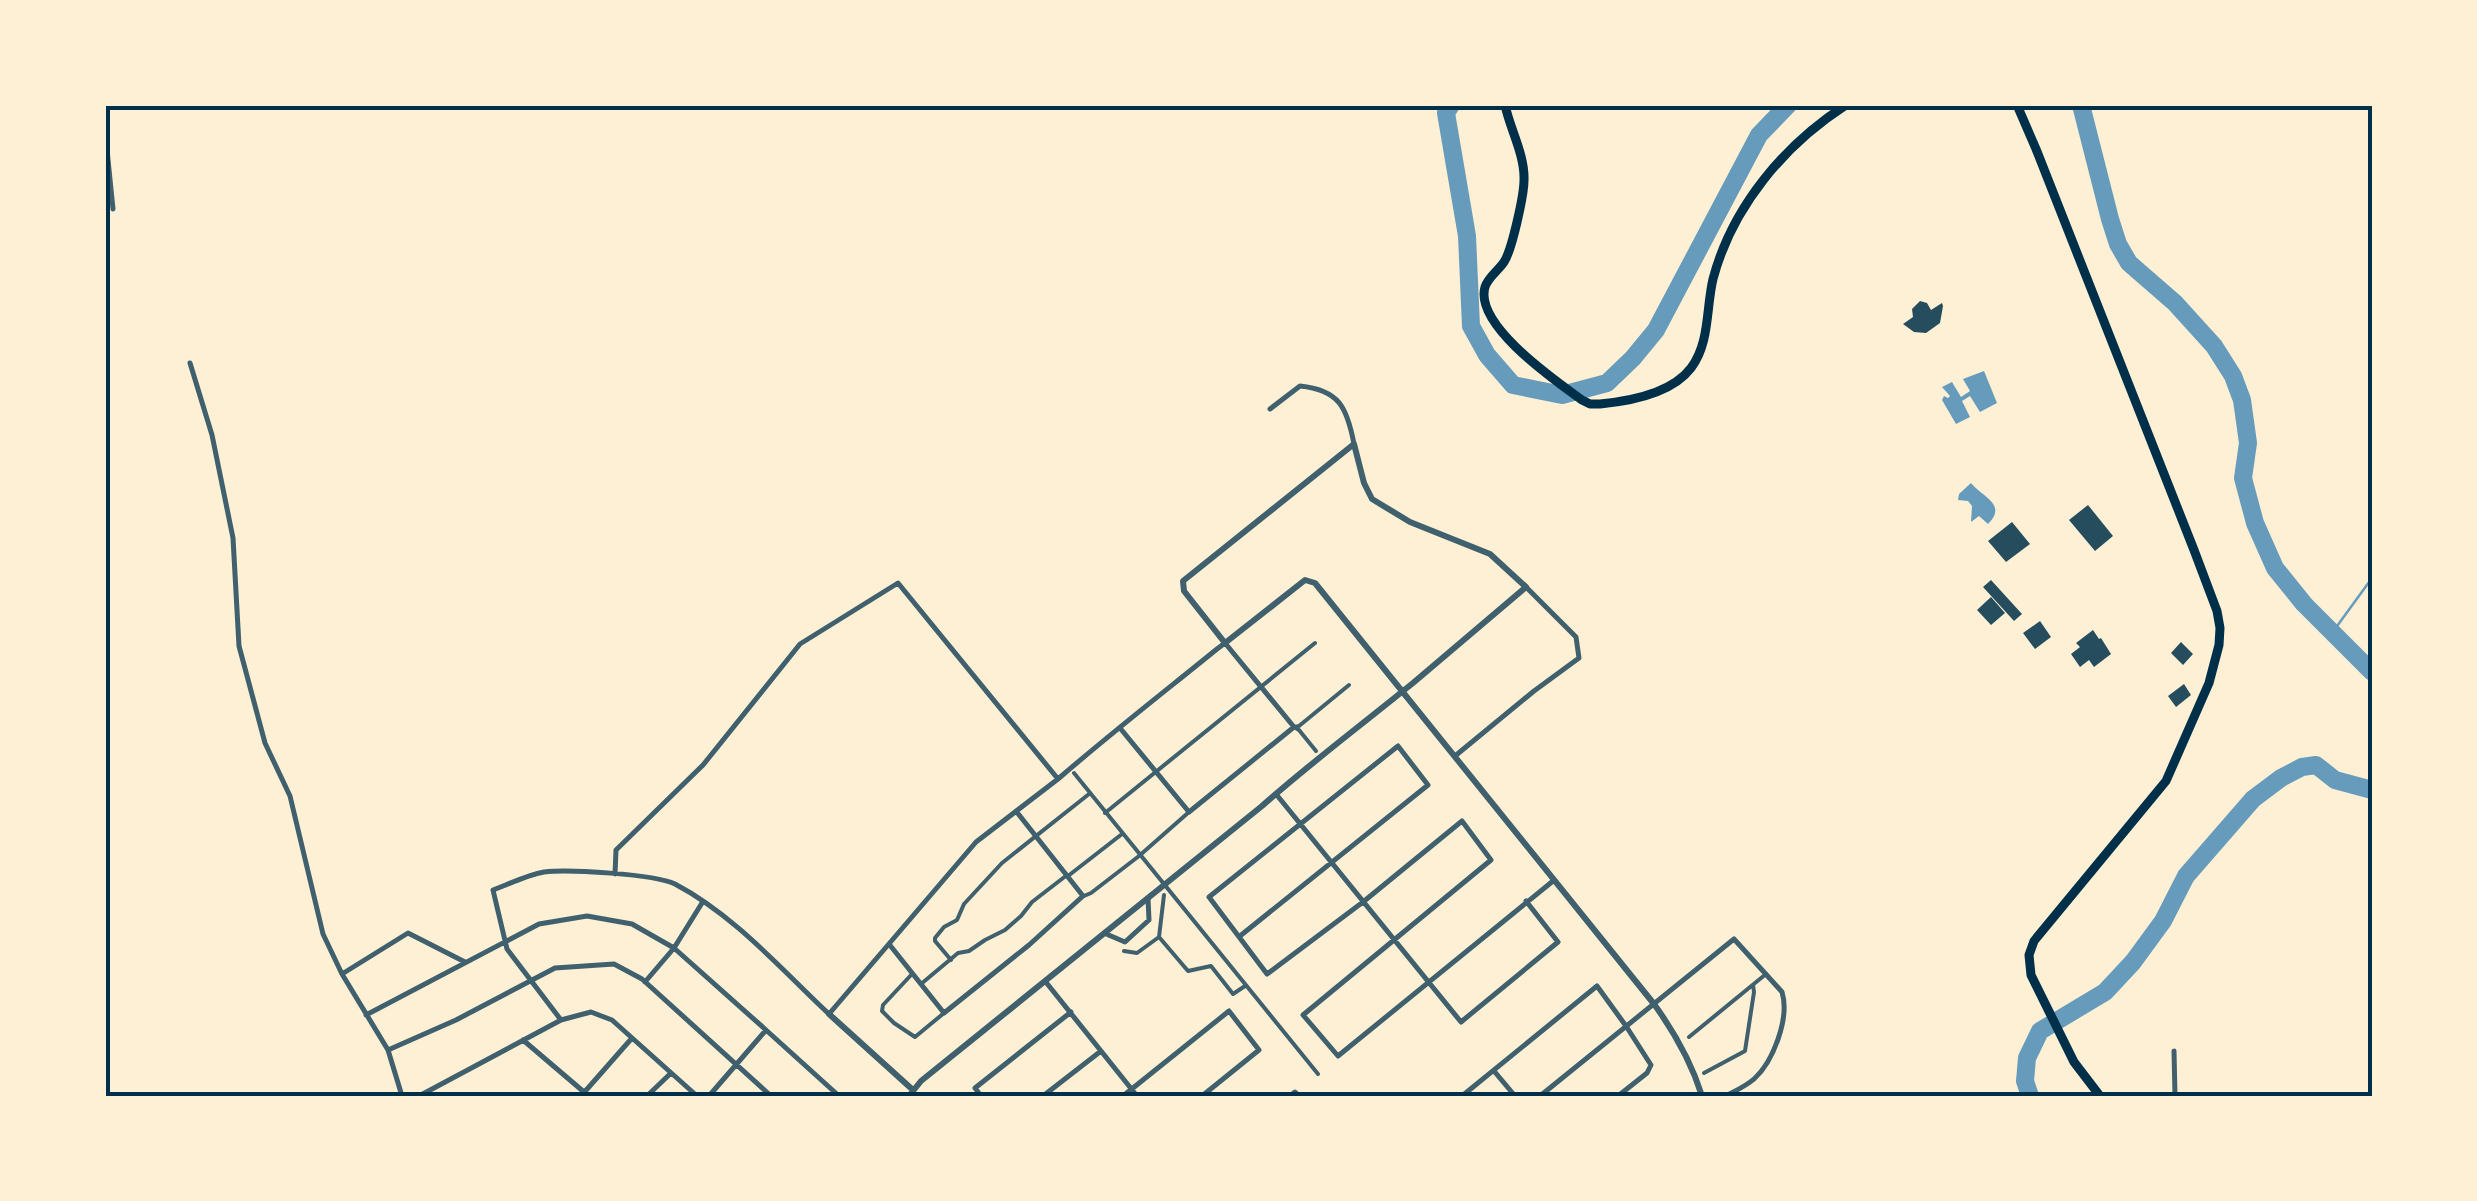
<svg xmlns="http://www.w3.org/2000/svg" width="2477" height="1201" font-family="'Alegreya Sans',sans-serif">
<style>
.water{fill:#669bbc}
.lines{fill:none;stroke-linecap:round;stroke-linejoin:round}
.stream{stroke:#669bbc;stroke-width:2.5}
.river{stroke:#669bbc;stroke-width:18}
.building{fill:#264d5e}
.pedestrian{stroke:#3f606c;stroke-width:4}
.minor{stroke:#3f606c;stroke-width:5}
.tertiary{stroke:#3f606c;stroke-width:6}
.trunk{stroke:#003049;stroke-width:9}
.neatline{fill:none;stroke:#003049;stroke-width:4}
</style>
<rect width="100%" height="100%" fill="#fdf0d5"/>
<path class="water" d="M 1984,371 L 1997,403 L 1980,412 L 1970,396 L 1962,401 L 1970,417 L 1956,424 L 1942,400 L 1944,396 L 1948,398 L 1950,396 L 1942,387 L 1952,382 L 1961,397 L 1970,391 L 1963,379 Z
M 1971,483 C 1982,497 2008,504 1988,524 L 1979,516 L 1971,522 L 1972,506 L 1968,501 L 1958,500 L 1959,494 Z"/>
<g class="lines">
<path class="stream" d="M 2332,633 L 2372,578"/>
<path class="river" d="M 1451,105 L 1446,113 L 1467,236 L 1471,326 L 1487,355 L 1513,385 L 1562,395 L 1607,383 L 1633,358 L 1656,330 L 1759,135 L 1788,105
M 2081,105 L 2110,219 L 2118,244 L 2129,263 L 2175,303 L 2214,346 L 2233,376 L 2242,400 L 2248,443 L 2243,478 L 2255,523 L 2275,568 L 2304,604 L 2372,672
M 2030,1096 L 2025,1081 L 2027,1058 L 2040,1031 L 2105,992 L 2133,962 L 2163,921 L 2186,876 L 2253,799 L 2281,778 L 2302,767 L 2316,765 L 2335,780 L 2372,790"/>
</g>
<path class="building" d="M 1920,301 L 1927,303 L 1931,310 L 1942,303 L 1943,306 L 1940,323 L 1926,333 L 1914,332 L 1903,324 L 1913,317 L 1912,309 Z
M 2088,505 L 2113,536 L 2095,551 L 2069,520 Z
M 2012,522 L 2030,544 L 2006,562 L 1988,541 Z
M 1991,580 L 2022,614 L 2014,621 L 1983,587 Z
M 1991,597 L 2005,613 L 1991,625 L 1977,610 Z
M 2040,621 L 2051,637 L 2035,649 L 2023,633 Z
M 2093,630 L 2099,639 L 2101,638 L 2111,654 L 2094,667 L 2089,660 L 2080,667 L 2071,654 L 2080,647 L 2076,643 Z
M 2181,642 L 2193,654 L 2183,665 L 2171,653 Z
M 2184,684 L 2191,695 L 2176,707 L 2168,696 Z"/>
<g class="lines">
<path class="pedestrian" d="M 1316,751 L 1299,730 L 1294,727 L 1299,726 L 1349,685
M 1074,773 L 1318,1074
M 1105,813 L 1315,643
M 1068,876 L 1122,834
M 1164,895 L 1159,937 L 1188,971 L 1211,966 L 1233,994 L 1245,986
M 1084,896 L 1091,893 L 1139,856 L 1189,812
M 1124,951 L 1137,953 L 1159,937
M 951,960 L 935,941 L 935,938 L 944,927 L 957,920 L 964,904 L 1002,863 L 1089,794
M 912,974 L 883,1005 L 882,1011 L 894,1023 L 915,1037 L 944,1013
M 921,984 L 958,953 L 969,951 L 985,940 L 1005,930 L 1021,916 L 1032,902 L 1067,875
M 1689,1037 L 1766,974
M 1704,1073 L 1745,1051 L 1754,992 L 1753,985"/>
<path class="minor" d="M 105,130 L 113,209
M 190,363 L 212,435 L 233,538 L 239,646 L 265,743 L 290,796 L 323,934 L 342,974 L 388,1050 L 402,1096
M 1270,409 L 1300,386 C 1339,390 1347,407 1354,444
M 1455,756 L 1534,691 L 1579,658 L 1576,637 L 1526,587
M 1276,794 L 1461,1022 L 1558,942 L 1526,901
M 615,874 L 616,850 L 703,765 L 800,644 L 898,583 L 1058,779
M 1104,933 L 1125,942 L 1149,920 L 1148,898
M 1240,936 L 1428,785 L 1398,746 L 1209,897 L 1267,974 L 1363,902 L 1462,821 L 1491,860 L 1303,1015 L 1338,1056 L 1553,881
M 889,944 L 944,1013 L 1029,945 L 1083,896 L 1016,811
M 342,974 L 408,933 L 465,962
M 1045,981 L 1137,1096
M 645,982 L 674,948 L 702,903
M 366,1015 L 539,924 L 587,916 L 632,924 L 674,948 L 766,1030
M 561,1020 L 507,949 L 493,890 C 509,884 527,875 544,872 C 568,869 654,874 675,884 C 734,915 781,969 829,1014 L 976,842 L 1058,779 C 1110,734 1164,692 1217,649 L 1225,643 L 1294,727 L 1189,812 L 1120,728
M 523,1040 L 584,1092
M 388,1050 L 456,1020 L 555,968 L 614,964 L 642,979 L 771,1096
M 2174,1051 L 2175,1096
M 1494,1071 L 1515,1096
M 419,1096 L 561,1020 L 591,1012 L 612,1020 L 697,1096
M 581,1096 L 632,1038
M 647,1096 L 671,1073
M 709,1096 L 766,1030 L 839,1096
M 981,1096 L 975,1088 L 1071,1012
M 1043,1096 L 1101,1051
M 1123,1096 L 1229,1011 L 1259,1050 L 1202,1096
M 1290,1096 L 1295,1092 L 1299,1096
M 1462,1096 L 1597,986 L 1626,1026 L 1651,1065 L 1647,1073 L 1618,1096
M 1540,1096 L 1734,939 L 1782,992 C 1790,1018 1773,1062 1754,1079 C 1746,1086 1735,1091 1726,1096"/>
<path class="tertiary" d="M 829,1014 L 913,1090
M 909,1096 L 921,1081 L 1262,806 C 1307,766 1356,729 1403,691 L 1413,683 L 1526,587 L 1490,554 L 1410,522 L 1372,499 L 1364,483 L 1354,444 L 1183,581 L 1184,591 L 1225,643 L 1305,580 L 1315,583 L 1654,1004 C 1675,1033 1691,1061 1702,1096"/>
<path class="trunk" d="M 1505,105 C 1510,129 1525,155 1524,180 C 1524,195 1512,250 1504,262 C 1498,271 1488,277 1485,287 C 1474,325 1556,381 1582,400 L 1590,404 L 1600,404 C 1631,401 1672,393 1691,368 C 1710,343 1706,308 1713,279 C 1732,207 1784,145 1846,105
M 2017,105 L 2036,149 L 2194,550 L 2217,611 L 2220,628 L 2219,645 L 2209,683 L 2166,781 L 2034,941 L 2029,955 L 2031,975 L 2074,1062 L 2100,1096"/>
</g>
<rect width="2477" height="1201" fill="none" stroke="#fdf0d5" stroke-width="215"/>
<rect x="108" y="108" width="2262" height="986" class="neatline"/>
</svg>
